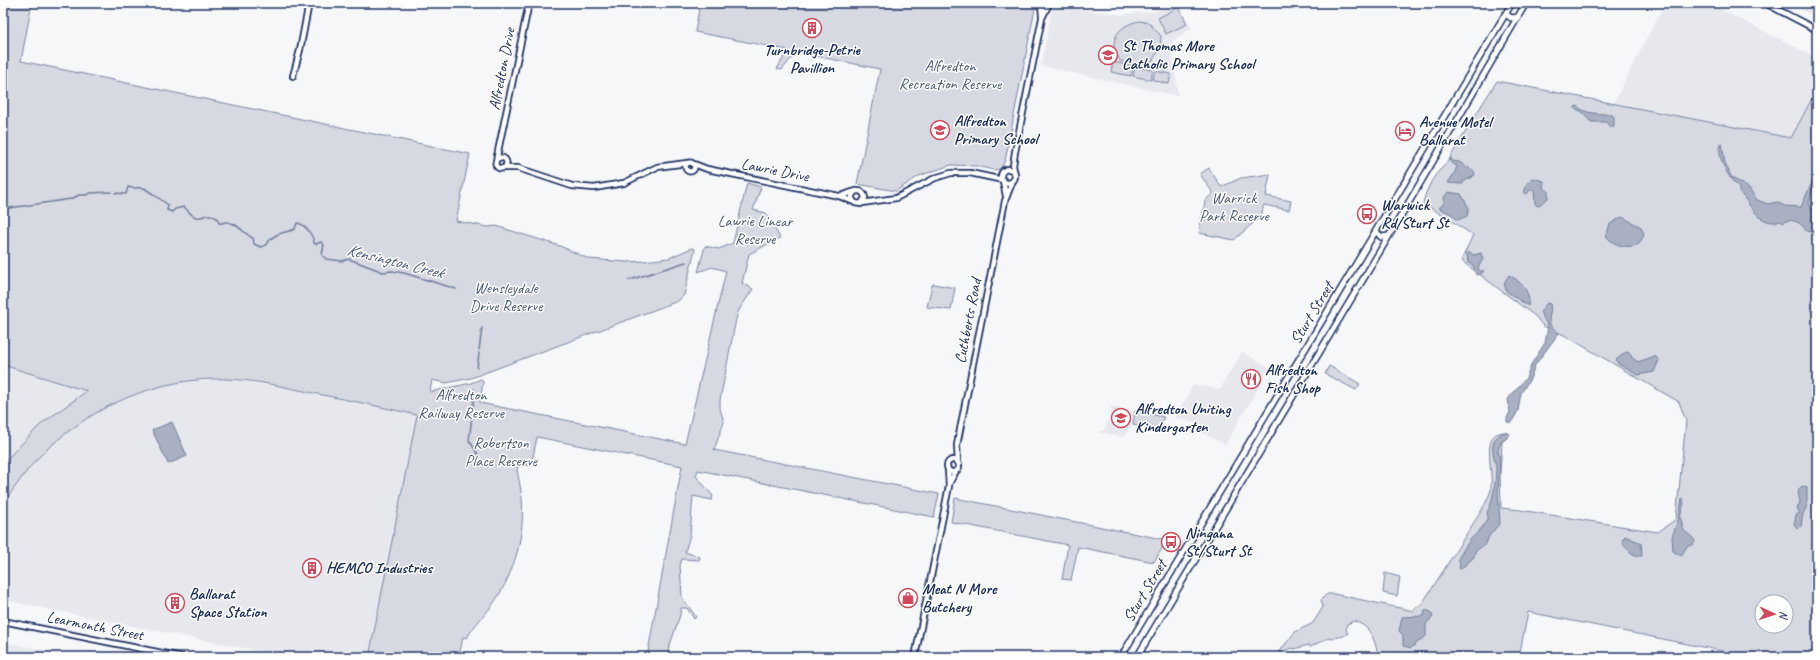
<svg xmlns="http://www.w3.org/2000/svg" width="1820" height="660" font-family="Caveat,sans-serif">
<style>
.built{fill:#e6e8ee}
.green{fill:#d6d9e2;stroke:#7884a0;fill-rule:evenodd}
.water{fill:#a9b0c1;stroke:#707c99}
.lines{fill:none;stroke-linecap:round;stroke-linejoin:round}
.stream{stroke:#707c99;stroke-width:1.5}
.tertiary-casing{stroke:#1b2f5e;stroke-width:8}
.secondary-casing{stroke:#1b2f5e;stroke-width:8}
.tertiary{stroke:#fff;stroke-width:4.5}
.secondary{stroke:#fff;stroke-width:5}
.labels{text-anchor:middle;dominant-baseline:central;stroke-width:3;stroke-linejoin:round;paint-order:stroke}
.poi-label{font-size:16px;font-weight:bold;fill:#1b2f5e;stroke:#fff;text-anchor:start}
.park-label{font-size:16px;fill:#4a5a7f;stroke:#fff}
.street-label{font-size:16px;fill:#1b2f5e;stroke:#fff}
.water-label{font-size:17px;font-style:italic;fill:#4d5c81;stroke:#fff}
</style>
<rect width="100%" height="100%" fill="#f6f7f9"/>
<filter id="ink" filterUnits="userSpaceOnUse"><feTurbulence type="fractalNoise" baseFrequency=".025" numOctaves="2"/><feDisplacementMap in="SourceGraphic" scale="8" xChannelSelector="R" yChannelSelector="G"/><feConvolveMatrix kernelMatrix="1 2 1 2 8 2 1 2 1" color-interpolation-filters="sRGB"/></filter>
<g filter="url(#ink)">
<path class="built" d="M 1665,3 L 1708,3 L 1817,58 L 1817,89 L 1791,138 L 1613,104 Z
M 1788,3 L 1817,3 L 1817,18 Z
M 1179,4 L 1191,28 L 1171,43 L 1178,96 L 1041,66 L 1052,9 L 1057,6 L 1122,15 L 1156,11 Z
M 1242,352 L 1270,368 L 1225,445 L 1200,431 L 1203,425 L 1175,418 L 1193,385 L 1220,389 Z
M 3,365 L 88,391 L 41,424 L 3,464 Z
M 227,379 L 289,388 L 417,415 L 369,657 L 288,657 L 3,600 L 3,504 L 22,477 L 42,454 L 64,434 L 90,416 L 120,401 L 154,388 L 181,383 Z
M 1109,406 L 1135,411 L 1133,425 L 1131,425 L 1124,437 L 1098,432 L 1104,430 L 1112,410 Z
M 3,642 L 80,657 L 3,657 Z"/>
<path class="green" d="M 3,3 L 32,3 L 21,61 L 470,154 L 456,221 L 488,227 L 496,226 L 560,246 L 589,259 L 627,262 L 644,261 L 669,258 L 692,248 L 695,249 L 684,295 L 678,301 L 471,378 L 446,383 L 432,380 L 430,392 L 471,383 L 481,379 L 483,382 L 480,403 L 685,444 L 726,271 L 712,267 L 698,272 L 705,246 L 719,249 L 733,243 L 747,183 L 761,187 L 753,210 L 766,213 L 780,238 L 749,254 L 742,283 L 753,289 L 739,310 L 736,319 L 720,400 L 720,409 L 724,422 L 714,450 L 939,494 L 934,517 L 698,470 L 696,476 L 713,496 L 712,500 L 693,496 L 690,535 L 685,552 L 700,557 L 699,560 L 682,559 L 680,565 L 682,597 L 696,617 L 694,619 L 687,608 L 681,608 L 680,615 L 666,657 L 647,657 L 682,466 L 537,437 L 531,466 L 522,464 L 517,468 C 518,478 521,488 522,498 C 525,535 515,571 495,601 C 487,614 474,624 467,638 L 463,637 L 459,657 L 369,657 L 417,415 C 382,407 348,400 313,393 C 285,387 255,380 226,379 C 158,377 91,406 42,454 C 27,469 15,487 3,504 L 3,464 L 7,459 L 41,424 L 87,391 L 3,365 Z
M 700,3 L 1036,3 L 1005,161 L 1000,169 L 993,170 L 978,166 L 951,165 L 919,176 L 896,191 L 857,184 L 880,69 L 796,52 L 782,70 L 777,69 L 788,50 L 695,32 Z
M 1179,7 L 1187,24 L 1166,34 L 1158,18 Z
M 1140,21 L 1149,23 L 1161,36 L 1160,49 L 1150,64 L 1128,64 L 1120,61 C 1118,56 1114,50 1114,45 C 1114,31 1127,23 1140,21 Z
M 1113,62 L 1133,66 L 1131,76 L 1111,72 Z
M 1135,67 L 1153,70 L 1151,80 L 1133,76 Z
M 1155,71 L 1171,74 L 1169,84 L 1153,80 Z
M 1497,81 L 1791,138 L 1817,89 L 1817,657 L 1737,657 L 1722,651 L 1528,612 L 1519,657 L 1379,657 C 1374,640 1372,627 1354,621 L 1347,624 L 1346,630 L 1348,633 L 1344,636 L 1326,639 L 1310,647 L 1309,645 L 1294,649 L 1293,648 L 1279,652 L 1295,632 L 1313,623 L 1323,607 L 1321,600 L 1327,594 L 1334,594 L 1414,611 L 1415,608 L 1421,605 C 1436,583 1450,560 1464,538 C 1473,523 1484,509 1490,493 C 1496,473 1478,433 1504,432 L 1509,436 L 1502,442 L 1500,472 L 1501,508 L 1520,510 L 1658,532 L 1676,519 L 1686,421 L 1679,402 L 1564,335 L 1543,326 L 1535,316 L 1463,262 L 1462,259 L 1473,235 L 1423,203 C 1425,193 1432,178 1439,171 C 1444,166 1449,161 1452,154 C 1467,130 1481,105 1497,81 ZM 1762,602 L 1786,602 L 1786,626 L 1762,626 Z
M 1209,168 L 1221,187 L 1241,178 L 1270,174 L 1266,196 L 1291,201 L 1289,210 L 1264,205 L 1261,216 L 1234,240 L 1199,233 L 1205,201 L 1213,193 L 1200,174 Z
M 934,284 L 955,288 L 951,310 L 927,307 L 932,285 Z
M 1329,366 L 1360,384 L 1356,390 L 1325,374 Z
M 1135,411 L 1164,417 L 1157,430 L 1133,425 Z
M 955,498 L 1167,540 L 1154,562 L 1078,547 L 1071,580 L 1062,579 L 1068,545 L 951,522 Z
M 1385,573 L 1400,577 L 1397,596 L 1383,593 Z"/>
<path class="water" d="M 1577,106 C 1585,114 1600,114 1611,114 L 1614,117 L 1614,126 L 1611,128 L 1606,122 L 1591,122 L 1581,111 L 1575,109 L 1575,107 Z
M 1722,143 L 1725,163 L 1731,176 L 1734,179 L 1749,188 L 1757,200 L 1768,204 L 1777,202 L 1784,206 L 1801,207 L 1817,171 L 1809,203 L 1811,209 L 1817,212 L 1817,229 C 1812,232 1811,232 1806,231 C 1802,223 1792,217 1783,223 L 1781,221 C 1758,227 1752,205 1739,192 L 1739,188 C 1730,181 1714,154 1722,143 Z
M 1451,158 L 1452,161 L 1459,162 L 1474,171 L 1475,175 L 1463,182 L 1463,184 L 1448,183 L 1455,172 L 1457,166 L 1452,164 L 1450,161 Z
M 1532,178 L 1544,181 L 1543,188 L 1548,191 L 1548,198 L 1538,206 L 1535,204 L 1534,190 L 1530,190 L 1527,194 L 1524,192 L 1527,183 Z
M 1448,192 L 1461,194 L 1469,208 L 1467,216 L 1458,220 L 1451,214 L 1439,208 L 1444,203 L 1444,197 Z
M 1622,217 L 1641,227 L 1644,235 L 1639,244 C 1628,249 1614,246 1606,236 L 1610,224 Z
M 1468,252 L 1474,255 L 1481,253 L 1483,259 L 1478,268 L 1480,271 L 1484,271 L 1481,274 L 1476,275 L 1473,265 L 1468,263 L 1467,254 Z
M 1509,275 C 1520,281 1532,292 1528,306 L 1506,291 L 1504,283 Z
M 1547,303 L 1550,304 C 1553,317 1542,321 1559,333 L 1535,365 L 1530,379 L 1521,393 L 1518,411 L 1511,423 L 1507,422 L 1507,418 L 1510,412 L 1508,399 L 1526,378 L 1532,363 L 1545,343 L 1548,326 L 1540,312 Z
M 1626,352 L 1630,353 L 1632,358 L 1638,362 L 1655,356 L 1659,360 L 1654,372 L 1638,375 L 1618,364 L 1616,360 Z
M 172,422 L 187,456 L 168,464 L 152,430 Z
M 1504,432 L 1510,434 L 1509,436 L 1501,442 L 1498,450 L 1500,460 L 1498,492 L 1500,523 L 1489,536 L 1486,544 L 1475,551 L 1474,557 L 1461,569 L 1459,568 L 1460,564 L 1458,559 C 1462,552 1466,545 1471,539 C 1477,532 1490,523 1487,512 C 1493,504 1496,479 1496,467 C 1495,458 1489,446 1496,438 C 1498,435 1502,434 1504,432 Z
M 1802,486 L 1807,487 L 1807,506 L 1803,514 L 1801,526 L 1798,529 L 1794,524 L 1796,515 L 1800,513 L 1797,509 L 1800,502 C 1799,495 1796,492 1802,486 Z
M 1682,499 L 1684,502 L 1680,518 C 1683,521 1681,527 1684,531 C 1688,534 1692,536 1695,541 L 1693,545 L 1687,546 L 1681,556 L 1673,551 L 1672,537 L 1678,520 Z
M 1625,536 L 1641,543 L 1642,556 C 1633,557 1624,548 1622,540 Z
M 1425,610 L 1431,612 L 1433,617 L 1426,624 L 1426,636 L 1411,648 L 1403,646 L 1403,635 L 1399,631 L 1402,617 L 1424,616 Z"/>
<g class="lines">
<path class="stream" d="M 115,193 L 126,194 L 128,187 C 134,189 139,187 144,188 C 146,189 167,204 168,205 L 167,210 L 172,212 L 175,209 L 184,207 C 188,210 190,215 196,217 C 204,219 206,211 217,218 L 219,223 C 221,224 223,223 225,222 C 236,221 244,234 253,238 L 254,244 L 261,247 C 267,246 267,242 271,239 C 277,232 287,233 295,229 L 297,223 C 305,224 313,235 314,243 L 316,244 L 321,242 L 324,245 L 322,255 L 326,259 L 342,261 L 349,259 L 383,272 L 392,271 L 404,273 L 456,289
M 3,209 L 71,199 L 79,195 L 87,195 L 89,193 L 111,192
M 633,279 L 686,262
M 628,280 L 631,279
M 479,350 L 482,328
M 477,368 L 479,353
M 473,412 L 474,389
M 472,417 L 469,440 L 479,456"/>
<defs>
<path id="tertiary" d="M 1041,3 L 1042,16
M 1765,3 L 1817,30
M 293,76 L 300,50 L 309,3
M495.5 163a5.5 5.5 0 1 1 11 0a5.5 5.5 0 1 1-11 0Z
M 496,161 L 529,3
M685.5 167a4.5 4.5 0 1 1 9 0a4.5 4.5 0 1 1-9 0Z
M 694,164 L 707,169 L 839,196 L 854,202
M 503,168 L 518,168 L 572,186 L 594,188 L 624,183 L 657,167 L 687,163
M1001 176a7 7 0 1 1 14 0a7 7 0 1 1-14 0Z
M 1015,174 L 1013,166 L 1015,152 L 1042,18 L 1049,4
M 1003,181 L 1006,196
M 841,196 C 849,194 863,185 865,198 L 861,204 L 855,203 L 852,199 L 852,195 L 856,191
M 862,203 L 896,198 L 935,178 L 951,173 L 970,173 L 1003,180
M947 466a6 6 0 1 1 12 0a6 6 0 1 1-12 0Z
M 958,463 L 957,445 L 1005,201 L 1013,180
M 949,484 L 956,471
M 3,621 L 182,657
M 915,657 L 949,486 L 948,469"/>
<path id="secondary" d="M 1506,14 L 1511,18 L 1518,17
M 1376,231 L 1381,237 L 1389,236
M 1121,657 L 1512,3
M 1137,657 L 1389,236 L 1526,3"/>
</defs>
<use href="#tertiary" class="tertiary-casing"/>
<use href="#secondary" class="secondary-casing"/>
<use href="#tertiary" class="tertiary"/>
<use href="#secondary" class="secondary"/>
</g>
</g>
<defs>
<symbol id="building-ring" viewBox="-11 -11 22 22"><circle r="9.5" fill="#fff" stroke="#d1495b" stroke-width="1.5"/><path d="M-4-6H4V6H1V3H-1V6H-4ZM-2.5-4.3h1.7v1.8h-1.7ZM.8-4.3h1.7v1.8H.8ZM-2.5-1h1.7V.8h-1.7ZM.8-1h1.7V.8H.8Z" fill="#d1495b"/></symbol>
<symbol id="school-ring" viewBox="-11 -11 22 22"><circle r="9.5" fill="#fff" stroke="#d1495b" stroke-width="1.5"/><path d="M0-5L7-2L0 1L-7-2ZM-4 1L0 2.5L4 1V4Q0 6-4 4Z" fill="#d1495b"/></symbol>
<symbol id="hotel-ring" viewBox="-11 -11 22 22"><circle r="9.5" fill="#fff" stroke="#d1495b" stroke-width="1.5"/><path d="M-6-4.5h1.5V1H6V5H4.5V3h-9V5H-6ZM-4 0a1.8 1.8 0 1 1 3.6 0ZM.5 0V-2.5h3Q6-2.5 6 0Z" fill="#d1495b"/></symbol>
<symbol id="bus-ring" viewBox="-11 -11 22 22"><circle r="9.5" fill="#fff" stroke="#d1495b" stroke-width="1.5"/><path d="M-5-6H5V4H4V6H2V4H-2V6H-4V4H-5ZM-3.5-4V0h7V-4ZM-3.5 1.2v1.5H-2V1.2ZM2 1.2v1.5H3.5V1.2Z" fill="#d1495b"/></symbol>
<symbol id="restaurant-ring" viewBox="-11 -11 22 22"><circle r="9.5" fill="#fff" stroke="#d1495b" stroke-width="1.5"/><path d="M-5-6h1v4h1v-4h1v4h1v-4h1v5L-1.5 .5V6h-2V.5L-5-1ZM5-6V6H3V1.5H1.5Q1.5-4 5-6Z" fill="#d1495b"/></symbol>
<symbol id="shop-ring" viewBox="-11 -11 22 22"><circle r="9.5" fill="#fff" stroke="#d1495b" stroke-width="1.5"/><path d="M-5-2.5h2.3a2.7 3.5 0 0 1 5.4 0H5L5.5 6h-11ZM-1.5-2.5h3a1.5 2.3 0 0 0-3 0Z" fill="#d1495b"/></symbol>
</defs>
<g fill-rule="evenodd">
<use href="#building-ring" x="801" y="17" width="22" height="22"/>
<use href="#school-ring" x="1097" y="44" width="22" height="22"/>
<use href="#school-ring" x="929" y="119" width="22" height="22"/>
<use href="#hotel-ring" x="1394" y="120" width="22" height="22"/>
<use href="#bus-ring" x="1356" y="203" width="22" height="22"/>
<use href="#restaurant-ring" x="1240" y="368" width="22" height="22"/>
<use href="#school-ring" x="1110" y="407" width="22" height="22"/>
<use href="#bus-ring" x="1160" y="531" width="22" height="22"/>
<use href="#building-ring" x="301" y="557" width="22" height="22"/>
<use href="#shop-ring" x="897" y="587" width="22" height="22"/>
<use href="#building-ring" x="164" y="592" width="22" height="22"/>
</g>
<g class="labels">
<g class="poi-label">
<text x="1122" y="46">St Thomas More<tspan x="1122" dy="18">Catholic Primary School</tspan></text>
<text x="812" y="50" text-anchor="middle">Turnbridge-Petrie<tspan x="812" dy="18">Pavillion</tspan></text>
<text x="954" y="121">Alfredton<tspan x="954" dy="18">Primary School</tspan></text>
<text x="1419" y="122">Avenue Motel<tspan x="1419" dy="18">Ballarat</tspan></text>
<text x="1381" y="205">Warwick<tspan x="1381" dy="18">Rd/Sturt St</tspan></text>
<text x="1265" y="370">Alfredton<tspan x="1265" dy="18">Fish Shop</tspan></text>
<text x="1135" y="409">Alfredton Uniting<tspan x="1135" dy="18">Kindergarten</tspan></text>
<text x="1185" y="533">Ningana<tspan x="1185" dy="18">St/Sturt St</tspan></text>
<text x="326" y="568">HEMCO Industries</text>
<text x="922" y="589">Meat N More<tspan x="922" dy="18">Butchery</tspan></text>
<text x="189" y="594">Ballarat<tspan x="189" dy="18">Space Station</tspan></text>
</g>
<g class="park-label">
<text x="950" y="66">Alfredton<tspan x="950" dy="18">Recreation Reserve</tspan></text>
<text x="1234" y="198">Warrick<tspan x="1234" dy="18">Park Reserve</tspan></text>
<text x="755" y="221">Lawrie Linear<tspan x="755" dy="18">Reserve</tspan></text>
<text x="506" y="288">Wensleydale<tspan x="506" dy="18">Drive Reserve</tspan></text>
<text x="461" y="395">Alfredton<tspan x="461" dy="18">Railway Reserve</tspan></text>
<text x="501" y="443">Robertson<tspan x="501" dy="18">Place Reserve</tspan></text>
</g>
<g class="street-label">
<text transform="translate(502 69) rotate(-79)">Alfredton Drive</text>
<text transform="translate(775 170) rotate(11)">Lawrie Drive</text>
<text transform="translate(1312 313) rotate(-59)">Sturt Street</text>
<text transform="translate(968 321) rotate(-79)">Cuthberts Road</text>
<text transform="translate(1145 591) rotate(-59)">Sturt Street</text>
<text transform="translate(95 626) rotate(11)">Learmonth Street</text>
</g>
<g class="water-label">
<text transform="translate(395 261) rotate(14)">Kensington Creek</text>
</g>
</g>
<rect width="1820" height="660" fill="none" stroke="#fff" stroke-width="16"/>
<rect x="8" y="8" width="1804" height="644" fill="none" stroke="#1b2f5e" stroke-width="1.5" filter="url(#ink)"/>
<g transform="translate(1774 614) rotate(93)"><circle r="19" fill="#ffffff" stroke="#a4acbf"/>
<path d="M0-3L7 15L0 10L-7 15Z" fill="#d1495b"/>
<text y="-6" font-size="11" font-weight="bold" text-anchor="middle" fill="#1b2f5e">N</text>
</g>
</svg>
